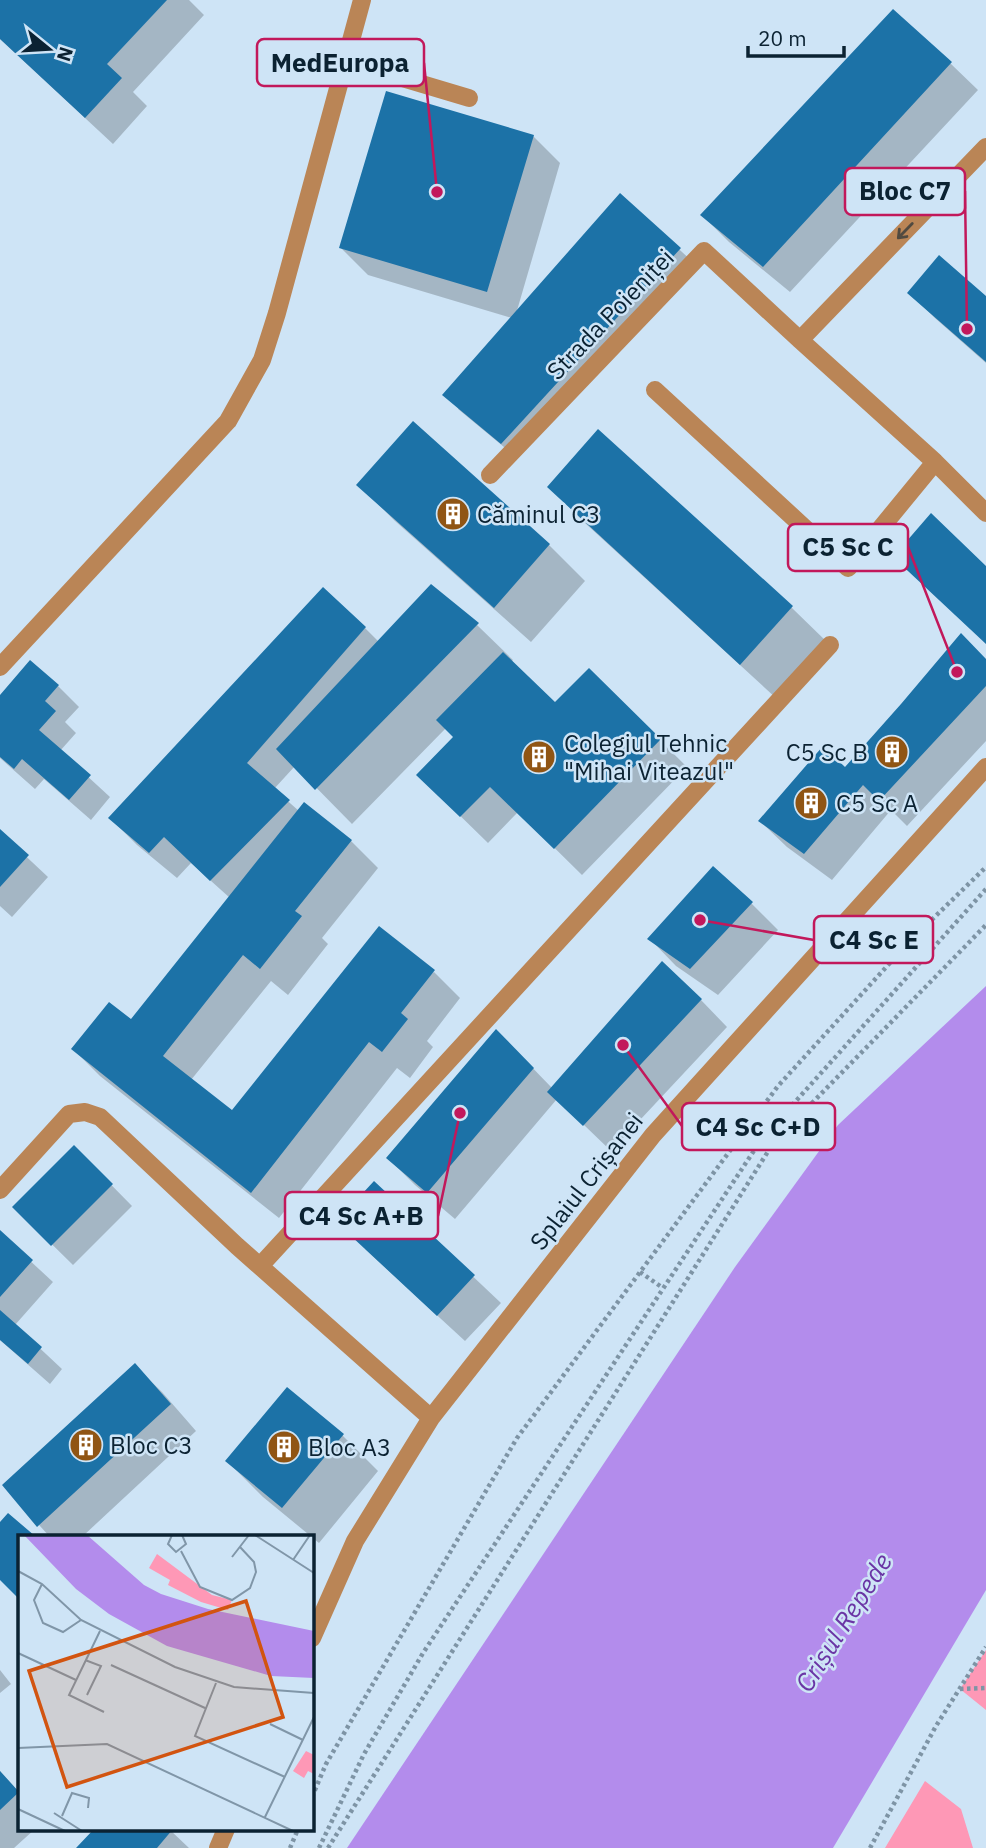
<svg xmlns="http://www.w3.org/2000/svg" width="986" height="1848" font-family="'IBM Plex Sans',sans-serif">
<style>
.green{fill:#fe98b6}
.water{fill:#b38cec}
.shadow{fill:#0003}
.building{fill:#1c72a7}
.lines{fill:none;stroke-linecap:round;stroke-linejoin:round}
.path{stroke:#7e94a5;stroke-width:4.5;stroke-dasharray:3.5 3.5;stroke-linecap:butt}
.service{stroke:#ba8556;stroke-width:18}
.minor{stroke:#ba8556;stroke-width:18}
.oneway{stroke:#514a40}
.labels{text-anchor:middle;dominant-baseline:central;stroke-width:5;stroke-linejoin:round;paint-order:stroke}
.street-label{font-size:24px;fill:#0b2232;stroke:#cee4f6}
.poi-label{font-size:24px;fill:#0b2232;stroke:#cee4f6;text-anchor:start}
.water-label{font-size:26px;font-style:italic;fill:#6a35a5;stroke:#cee4f6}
.inset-road{fill:none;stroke:#8096a8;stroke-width:2}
.view{fill:#d25410;fill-opacity:0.15;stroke:#d25410;stroke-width:3.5}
.inset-edge{fill:none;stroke:#0b2232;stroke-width:3.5}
.leader{fill:none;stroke:#c2185b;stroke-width:2.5}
.callout-dot{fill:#c2185b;stroke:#cee4f6;stroke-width:2.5}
.callout{fill:#cee4f6;stroke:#c2185b;stroke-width:2.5}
.callout-label{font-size:26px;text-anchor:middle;font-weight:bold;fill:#0b2232}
</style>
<rect width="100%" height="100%" fill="#cee4f6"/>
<path class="green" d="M 986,1650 L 986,1710 L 960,1689 Z
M 925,1781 L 961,1809 L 973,1848 L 885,1848 Z"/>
<path class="water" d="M 986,986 L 986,1590 L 833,1848 L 347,1848 L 735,1267 L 838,1125 Z"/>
<path class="shadow" d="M 0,0 L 189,0 L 204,15 L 133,92 L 147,106 L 113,144 L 0,39 Z
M 893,12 L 951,64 L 978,90 L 790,292 L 729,242 L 702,215 Z
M 533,136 L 560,163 L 516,314 L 620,195 L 694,263 L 516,457 L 458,409 L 512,318 L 368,275 L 341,248 Z
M 909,293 L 986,299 L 986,363 L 936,319 Z
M 413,424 L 549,545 L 585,581 L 531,642 L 395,521 L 359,485 Z
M 598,432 L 792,608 L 828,643 L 777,699 L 585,523 L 549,487 Z
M 477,625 L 513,660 L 511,662 L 555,705 L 589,670 L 687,767 L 582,875 L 518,812 L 488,843 L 446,802 L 455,737 L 446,728 L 352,824 L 295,766 L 274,789 L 299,811 L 351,841 L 378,868 L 322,938 L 328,944 L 288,995 L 271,981 L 191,1080 L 232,1113 L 434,972 L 460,998 L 427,1041 L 433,1047 L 410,1078 L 397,1068 L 279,1218 L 100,1076 L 73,1049 L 132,1022 L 230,898 L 191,863 L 177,878 L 137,845 L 110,818 L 365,628 L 379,642 Z
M 986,661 L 986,741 L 907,826 L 891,810 L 832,880 L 787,847 L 760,821 L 845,769 Z
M 58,686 L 79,707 L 65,722 L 76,733 L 60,751 L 110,797 L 91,820 L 44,779 L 35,789 L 0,758 L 0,698 Z
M 0,832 L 48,877 L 12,917 L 0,906 Z
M 751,903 L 778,930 L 718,995 L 676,966 L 650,939 Z
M 701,1000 L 727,1027 L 611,1151 L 557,1099 L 455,1219 L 415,1185 L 388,1158 L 523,1058 L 552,1088 Z
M 74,1147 L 132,1206 L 73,1265 L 14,1207 Z
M 374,1183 L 501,1303 L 465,1341 L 365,1249 Z
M 0,1233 L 53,1282 L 15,1325 L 62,1369 L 50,1384 L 0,1340 Z
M 135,1366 L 162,1392 L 196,1431 L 83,1536 L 49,1536 L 4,1486 Z
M 342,1435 L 378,1471 L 319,1543 L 263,1497 L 227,1461 Z
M 0,1670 L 11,1684 L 0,1693 Z
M 0,1771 L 19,1792 L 19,1829 L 35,1829 L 14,1848 L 0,1848 Z
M 96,1829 L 169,1829 L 189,1848 L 79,1848 Z"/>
<path class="building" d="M 0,0 L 167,0 L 107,64 L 122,78 L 85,118 L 0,39 Z
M 893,9 L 952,62 L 763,267 L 700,215 Z
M 386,91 L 534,135 L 487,292 L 339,248 Z
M 620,193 L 681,248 L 501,444 L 442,395 Z
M 939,255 L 986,296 L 986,362 L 907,293 Z
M 413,421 L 550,544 L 494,608 L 356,485 Z
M 598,429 L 793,606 L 740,665 L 547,487 Z
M 931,513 L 986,566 L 986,644 L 893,557 Z
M 431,584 L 479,623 L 315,790 L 276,749 Z
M 323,587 L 366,627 L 247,763 L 290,800 L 210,881 L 164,837 L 149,853 L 108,818 Z
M 961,633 L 986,659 L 986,686 L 879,801 L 863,785 L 804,854 L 758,821 L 823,746 L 845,767 L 901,704 Z
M 503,652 L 555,702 L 589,668 L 661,739 L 554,849 L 490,787 L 460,817 L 416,775 L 453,737 L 436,720 Z
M 30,660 L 59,685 L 45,701 L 56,711 L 39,730 L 91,775 L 69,800 L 22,759 L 14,769 L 0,757 L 0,695 Z
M 304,802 L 352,840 L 295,911 L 302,916 L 260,969 L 243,955 L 163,1056 L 232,1110 L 379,926 L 435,970 L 401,1013 L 408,1019 L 382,1052 L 369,1042 L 251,1193 L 71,1049 L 109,1002 L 131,1019 Z
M 0,829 L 29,855 L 0,887 Z
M 713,866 L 753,902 L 690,969 L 647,939 Z
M 662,961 L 702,999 L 583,1126 L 547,1092 Z
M 496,1029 L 534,1068 L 427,1193 L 386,1158 Z
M 74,1145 L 113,1184 L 51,1246 L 12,1207 Z
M 374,1181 L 475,1275 L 437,1316 L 336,1222 Z
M 0,1230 L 33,1260 L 0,1297 Z
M 0,1310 L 42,1347 L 28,1364 L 0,1340 Z
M 135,1363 L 171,1404 L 37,1527 L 2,1485 Z
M 287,1387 L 344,1434 L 282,1508 L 225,1461 Z
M 8,1513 L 35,1536 L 19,1536 L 19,1599 L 0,1580 L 0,1522 Z
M 0,1771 L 19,1792 L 0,1810 Z
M 94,1829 L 173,1829 L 157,1848 L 76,1848 Z"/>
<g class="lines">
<path class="path" d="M 640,1272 L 663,1288
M 960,1689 L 986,1688
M 312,1797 L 326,1764 L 517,1438 L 778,1086 L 909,942 L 986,867
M 290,1848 L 298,1829
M 319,1848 L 364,1754 L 423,1653 L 761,1140 L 986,889
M 328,1848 L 774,1142 L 986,925
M 870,1848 L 936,1726 L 986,1647"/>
<path class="service" d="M 345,61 L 469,98"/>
<path class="minor" d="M 800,340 L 986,147
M 655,390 L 848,568 L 935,462
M 490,475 L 704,251 L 800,340 L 935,462 L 986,513
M 0,667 L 228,421 L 262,360 L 277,313 L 362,0
M 0,1190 L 69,1114 L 85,1112 L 100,1117 L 237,1246 L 431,1418
M 260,1266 L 830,645
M 312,1638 L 355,1541 L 431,1418 L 653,1135 L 986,767
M 218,1848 L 226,1829"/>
</g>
<defs><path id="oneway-shaft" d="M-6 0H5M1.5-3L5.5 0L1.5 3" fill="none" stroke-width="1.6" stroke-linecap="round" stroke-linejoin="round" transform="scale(1.75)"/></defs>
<use class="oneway" href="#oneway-shaft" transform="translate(905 231) rotate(134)"/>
<defs>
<symbol id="building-disc" viewBox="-11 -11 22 22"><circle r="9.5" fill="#905514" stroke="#cee4f6"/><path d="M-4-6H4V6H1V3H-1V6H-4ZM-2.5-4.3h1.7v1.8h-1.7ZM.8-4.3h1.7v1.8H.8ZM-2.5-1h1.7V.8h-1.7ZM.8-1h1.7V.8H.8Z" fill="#fff"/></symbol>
</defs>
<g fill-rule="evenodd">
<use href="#building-disc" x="434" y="495" width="38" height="38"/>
<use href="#building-disc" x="873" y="733" width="38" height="38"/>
<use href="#building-disc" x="520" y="738" width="38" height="38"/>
<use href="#building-disc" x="792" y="784" width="38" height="38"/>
<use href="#building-disc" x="67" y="1426" width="38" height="38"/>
<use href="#building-disc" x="265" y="1428" width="38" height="38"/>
</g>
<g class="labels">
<g class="street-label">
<text transform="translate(610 314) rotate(-46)">Strada Poieniței</text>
<text transform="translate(586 1181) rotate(-52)">Splaiul Crișanei</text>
</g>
<g class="poi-label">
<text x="477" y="514">Căminul C3</text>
<text x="564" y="743">Colegiul Tehnic<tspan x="564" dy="28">"Mihai Viteazul"</tspan></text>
<text x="868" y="752" text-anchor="end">C5 Sc B</text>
<text x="836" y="803">C5 Sc A</text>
<text x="110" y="1445">Bloc C3</text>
<text x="308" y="1447">Bloc A3</text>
</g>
<g class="water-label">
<text transform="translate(843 1622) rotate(-58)">Crișul Repede</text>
</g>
</g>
<g transform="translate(18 1535)">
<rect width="296" height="296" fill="#cee4f6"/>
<path d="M 139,19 L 194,60 L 214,65 L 210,75 L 183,67 L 150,50 L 152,45 L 131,33 ZM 288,216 L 296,220 L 296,239 L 290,236 L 286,243 L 275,236 Z" fill="#fe98b6"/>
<path d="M 6,0 L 69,0 L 126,50 L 143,59 L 190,74 L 296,96 L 296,143 L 253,141 L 149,111 L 91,79 L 58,54 Z" fill="#b38cec"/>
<path class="inset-road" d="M 154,0 L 150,9 L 158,17 L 168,9 L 164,0M 237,0 L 296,38M 163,16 L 182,52 L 214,65 L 232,53 L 238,37 L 236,27 L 222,12M 214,22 L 231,0M 275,25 L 292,0M 0,36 L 24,49 L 63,85 L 157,132 L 216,152 L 296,158M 24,49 L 16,65 L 25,88 L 45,97 L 63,85M 82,96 L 51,160 L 86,177M 0,118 L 58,145M 67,125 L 83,131 L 69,160M 93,130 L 187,173M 198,148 L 177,201 L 267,242M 252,189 L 285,205M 0,213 L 89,209 L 275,296M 0,274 L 47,296M 36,278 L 64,296M 44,281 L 54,258 L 71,263 L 70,273M 247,282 L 296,182"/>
<path class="view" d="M 228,66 L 265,182 L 49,252 L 11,136 Z"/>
<rect width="296" height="296" class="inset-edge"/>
</g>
<path class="leader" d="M437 192L424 63M967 329L965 191M957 672L908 547M700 920L814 940M623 1045L682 1126M460 1113L438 1216"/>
<g class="callout-dot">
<circle cx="437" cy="192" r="7"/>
<circle cx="967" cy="329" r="7"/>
<circle cx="957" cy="672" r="7"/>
<circle cx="700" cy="920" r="7"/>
<circle cx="623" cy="1045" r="7"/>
<circle cx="460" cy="1113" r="7"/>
</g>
<g class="callout">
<rect x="257" y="39" width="167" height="47" rx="7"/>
<rect x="845" y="168" width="120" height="47" rx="7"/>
<rect x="788" y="524" width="120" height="47" rx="7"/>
<rect x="814" y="916" width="119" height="47" rx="7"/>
<rect x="682" y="1103" width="153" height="47" rx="7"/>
<rect x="285" y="1192" width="153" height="47" rx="7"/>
</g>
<g class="callout-label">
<text x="340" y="72">MedEuropa</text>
<text x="905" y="200">Bloc C7</text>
<text x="848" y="556">C5 Sc C</text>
<text x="874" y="949">C4 Sc E</text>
<text x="758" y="1136">C4 Sc C+D</text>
<text x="361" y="1225">C4 Sc A+B</text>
</g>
<g transform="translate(49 49) rotate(108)" stroke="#cee4f6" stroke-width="5" paint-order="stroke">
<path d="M0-5L12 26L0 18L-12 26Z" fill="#0b2232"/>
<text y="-10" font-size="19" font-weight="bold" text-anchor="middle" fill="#0b2232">N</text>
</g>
<path d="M748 46v10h96v-10" fill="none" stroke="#0b2232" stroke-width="3.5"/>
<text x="758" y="46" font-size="21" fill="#0b2232" stroke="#cee4f6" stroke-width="5" paint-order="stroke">20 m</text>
</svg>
